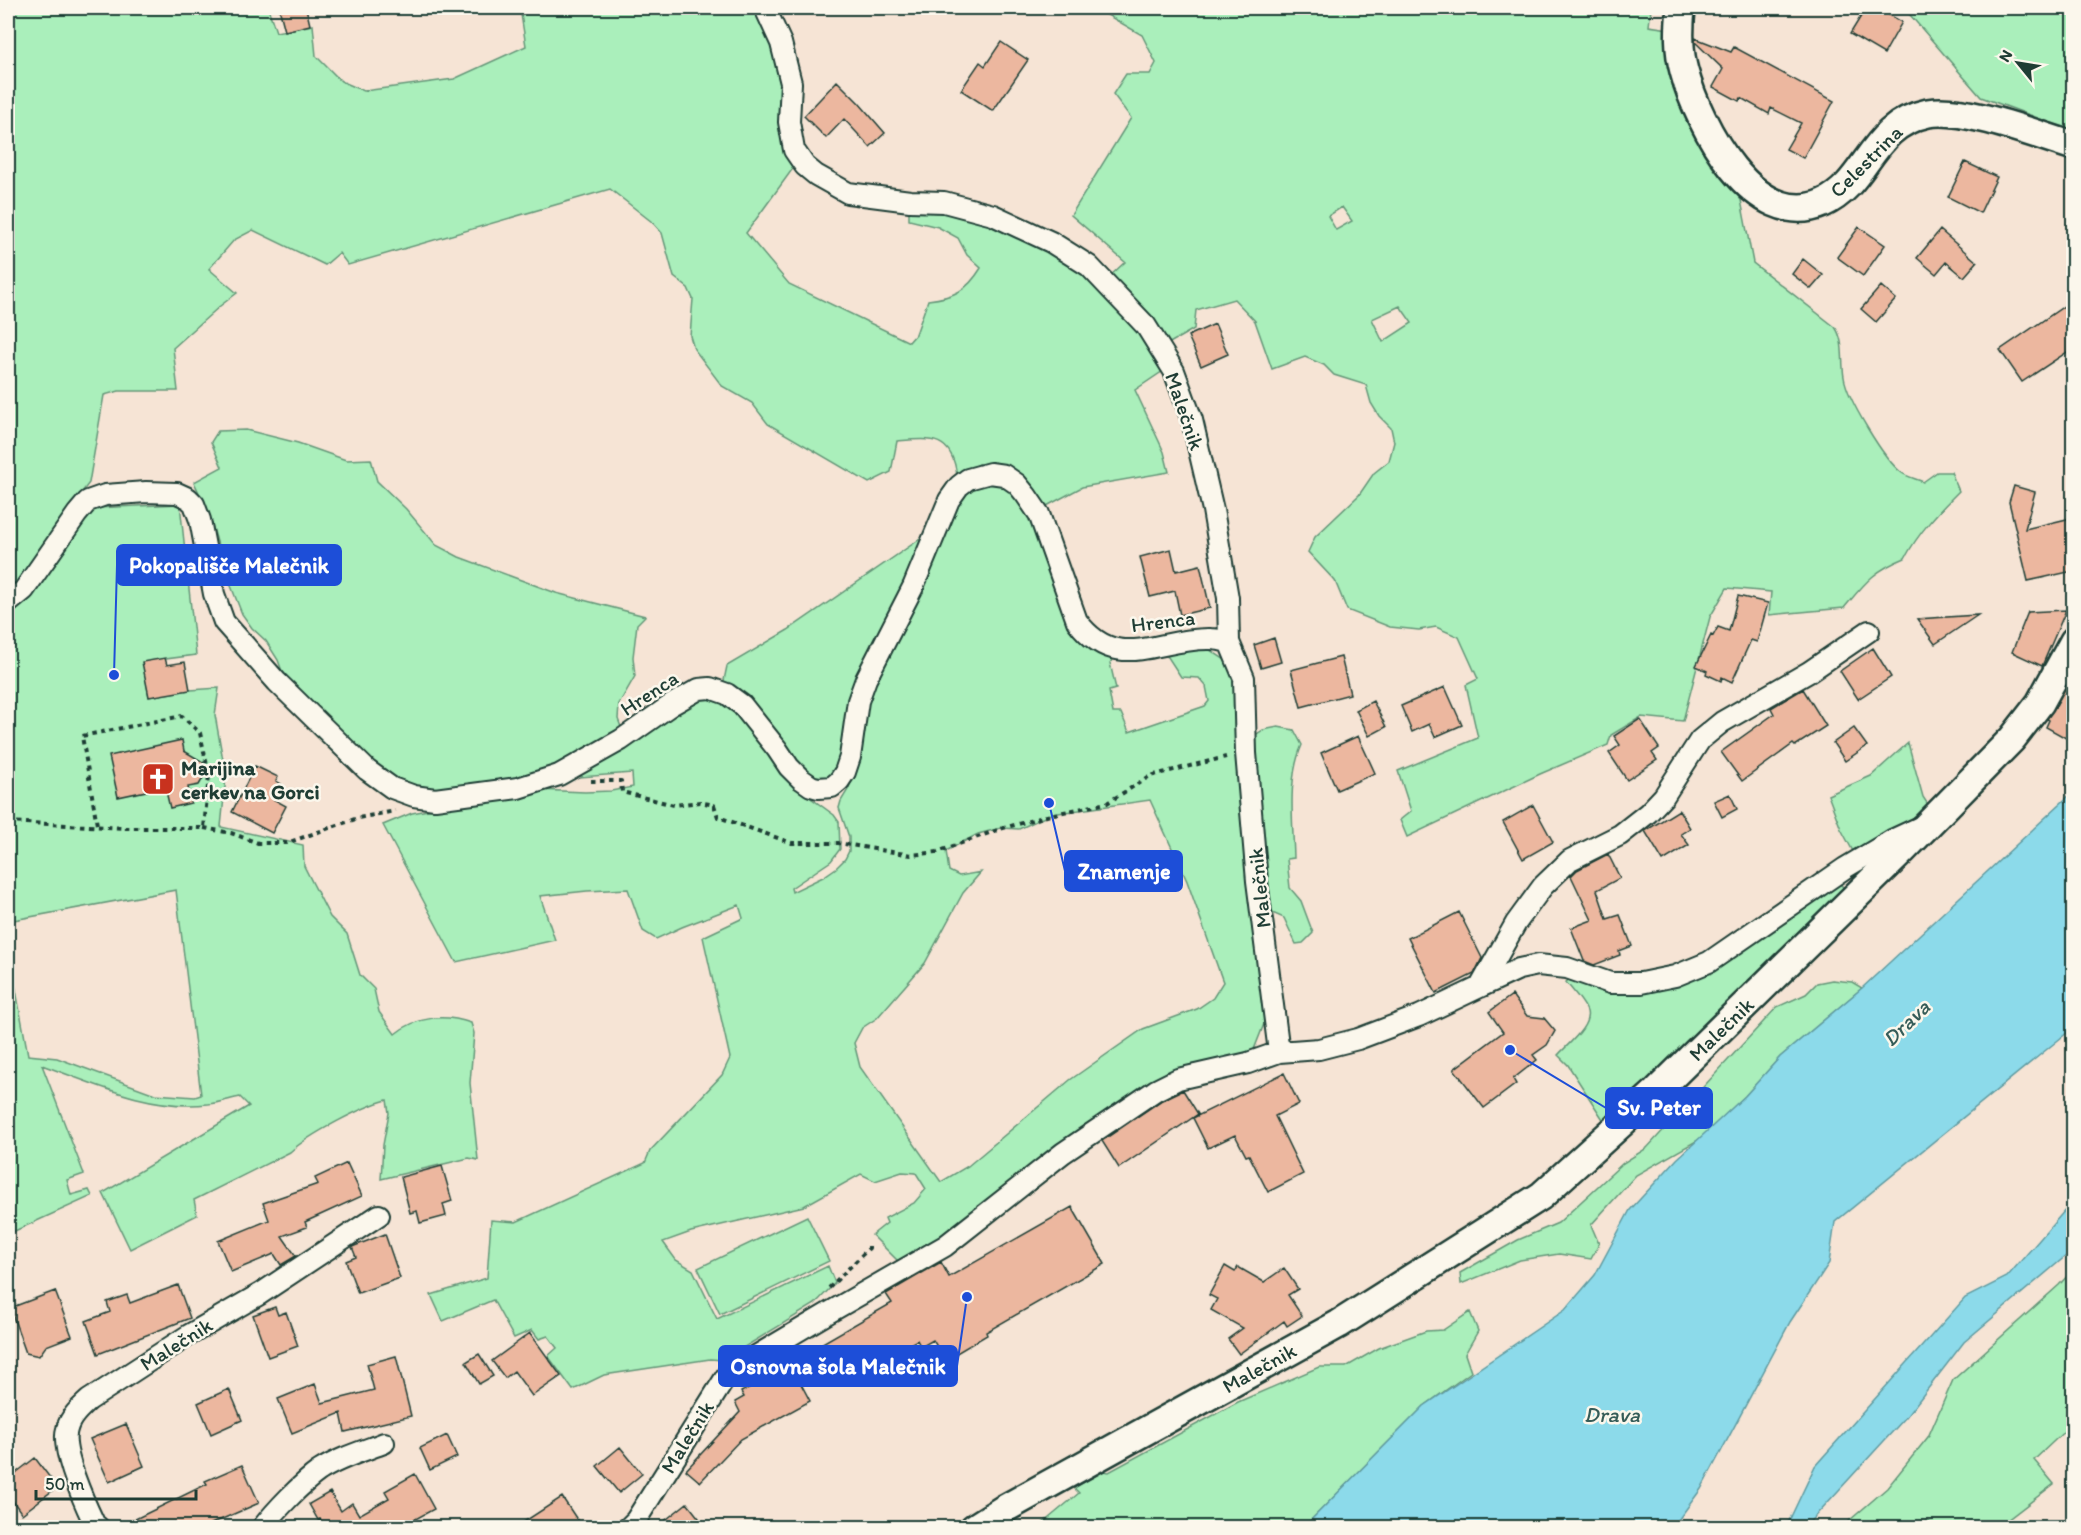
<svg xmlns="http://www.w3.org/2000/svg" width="2081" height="1535" font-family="Itim,sans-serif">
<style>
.green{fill:#aaefbb;stroke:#649678;stroke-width:1.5;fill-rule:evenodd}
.water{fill:#8cdaea;stroke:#609ba1;stroke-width:1.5}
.building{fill:#ecb79f;stroke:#1f3d34;stroke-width:1.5}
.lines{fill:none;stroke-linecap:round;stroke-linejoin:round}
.street-casing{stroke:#1f3d34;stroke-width:24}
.secondary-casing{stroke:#1f3d34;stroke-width:32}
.path{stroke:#1f3d34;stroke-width:4;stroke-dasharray:4.5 4.5;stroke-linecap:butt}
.street{stroke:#fbf7ec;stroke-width:20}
.secondary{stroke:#fbf7ec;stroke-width:27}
.labels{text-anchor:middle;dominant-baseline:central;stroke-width:5;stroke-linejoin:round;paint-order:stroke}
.street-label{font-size:21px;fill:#1f3d34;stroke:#fbf7ec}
.poi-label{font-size:21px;font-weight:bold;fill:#1f3d34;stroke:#fbf7ec;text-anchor:start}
.water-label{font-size:22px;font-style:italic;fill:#355c58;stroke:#fbf7ec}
.leader{fill:none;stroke:#1d4ed8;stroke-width:2}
.callout-dot{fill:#1d4ed8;stroke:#fbf7ec;stroke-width:2}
.callout{fill:#1d4ed8;stroke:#1d4ed8;stroke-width:2}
.callout-label{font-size:22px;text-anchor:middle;font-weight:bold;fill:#fff}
</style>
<rect width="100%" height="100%" fill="#f6e4d5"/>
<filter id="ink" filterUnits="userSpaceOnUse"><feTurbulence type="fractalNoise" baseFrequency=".0167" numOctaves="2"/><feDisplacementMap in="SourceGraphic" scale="12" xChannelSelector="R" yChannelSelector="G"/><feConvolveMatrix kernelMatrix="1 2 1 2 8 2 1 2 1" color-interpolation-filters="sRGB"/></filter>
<g filter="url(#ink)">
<path class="green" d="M 8,8 L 268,8 L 276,32 L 313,25 L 316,56 L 341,81 L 364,91 L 454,79 L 526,46 L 520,8 L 756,8 L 780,62 L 790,161 L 794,167 L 746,233 L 789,284 L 909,342 L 916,334 L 928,300 C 954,297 967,291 981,268 L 967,255 L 958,238 L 938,227 L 909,220 L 909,210 C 923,210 938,208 951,210 C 998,219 1070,254 1104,289 C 1127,313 1146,342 1163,371 L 1135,390 L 1164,452 L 1169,472 L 1082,487 L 1043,508 L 1000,466 L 979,464 L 957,476 C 952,435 931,438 897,441 L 891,472 L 869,483 L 768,424 L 752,403 L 722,386 L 694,349 L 690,336 L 693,299 L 688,288 L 674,277 L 662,233 L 652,222 L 610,189 L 348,265 L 339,253 L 325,265 L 253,230 L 234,240 L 209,269 L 237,293 L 220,306 L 173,348 L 178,391 L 119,391 L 104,395 L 89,483 L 63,517 L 17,586 L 8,593 Z
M 1095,8 L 1651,8 L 1649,26 L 1669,29 L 1671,74 L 1678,95 L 1690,126 L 1741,200 L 1753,263 L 1835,327 C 1845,341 1841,360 1844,377 C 1847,398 1884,460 1902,473 C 1907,477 1917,479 1923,482 L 1937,472 L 1951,472 L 1959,491 C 1938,512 1919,532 1905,558 C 1873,571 1865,583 1844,608 L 1769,615 L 1771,592 L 1727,588 L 1710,617 L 1683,721 L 1641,717 L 1611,735 L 1608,745 L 1540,774 L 1407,837 L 1400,820 L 1411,811 L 1398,771 L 1478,738 L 1466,685 L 1478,679 L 1459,637 L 1436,627 L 1419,630 L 1390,627 L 1347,610 L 1335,581 L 1308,552 L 1315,537 L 1359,495 L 1374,473 L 1389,461 L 1394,442 L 1391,428 L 1379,416 L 1371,403 L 1366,385 L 1334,375 L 1324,365 L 1305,357 L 1272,369 L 1255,321 L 1234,299 L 1196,310 L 1194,329 L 1168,344 L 1109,277 L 1125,262 L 1071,215 L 1131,118 L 1113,94 L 1126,74 L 1150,74 L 1156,63 L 1142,35 ZM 1342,207 L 1352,221 L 1336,230 L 1328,216 ZM 1400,306 L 1412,323 L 1383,342 L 1372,319 Z
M 1904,8 L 2073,8 L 2073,131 L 1981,97 Z
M 246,430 L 298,443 L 346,460 L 371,459 L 377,481 L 406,509 L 436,545 L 459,557 L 556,593 L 645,616 L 637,624 L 633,657 L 635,676 L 619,704 L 618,719 L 624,735 L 562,765 L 521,778 L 427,793 L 405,786 L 374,765 L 290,683 L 283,674 L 278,660 L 266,641 L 252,628 L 242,614 L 226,573 L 209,514 L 194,482 L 222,467 L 211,442 L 218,431 Z
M 995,482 L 1017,492 L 1029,510 L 1053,573 L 1115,656 L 1110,663 L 1116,689 L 1109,691 L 1113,713 L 1121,713 L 1129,732 L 1205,706 L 1209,701 L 1206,686 L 1199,678 L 1181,677 L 1168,657 L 1163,654 L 1189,646 L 1207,648 L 1230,663 L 1239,683 L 1240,792 L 1264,987 L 1264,1024 L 1253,1052 L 1181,1070 L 1157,1079 L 1137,1090 L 1063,1140 L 1005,1191 L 953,1232 L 901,1264 L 872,1235 L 887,1223 L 885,1218 L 914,1203 L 926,1189 L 916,1173 L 902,1172 L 875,1181 L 861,1174 L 804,1206 L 691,1232 L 663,1242 L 676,1260 L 693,1270 L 717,1319 L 828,1266 L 835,1283 L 815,1304 L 723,1360 L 710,1359 L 604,1375 L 573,1390 L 548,1356 L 557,1348 L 548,1336 L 539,1339 L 532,1330 L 514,1338 L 493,1300 L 443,1321 L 431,1295 L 487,1278 L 491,1220 L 516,1222 L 645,1163 L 650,1151 L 722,1075 L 730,1058 L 703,937 L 743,918 L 739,905 L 682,927 L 656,939 L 643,931 L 628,889 L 587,891 L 540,896 L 555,940 L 456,962 L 383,825 L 412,813 L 538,790 L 585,792 L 611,791 L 633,787 L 632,773 L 580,777 L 580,771 L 695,700 L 713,697 L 737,709 L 797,788 L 834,815 L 839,822 L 840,849 L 831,861 L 791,888 L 792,892 L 823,877 L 836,868 L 845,859 L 849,851 L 849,837 L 839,808 L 841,801 L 849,788 L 856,761 L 863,704 L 955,505 L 974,484 ZM 1150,800 L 1187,881 L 1223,982 L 1213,998 L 1197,1009 L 1143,1029 L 1070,1080 L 968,1166 L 941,1182 L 860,1067 L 854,1043 L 862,1028 L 877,1018 L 925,963 L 963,893 L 981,872 L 959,876 L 949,871 L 946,851 L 978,834 L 1001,828 L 1019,829 L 1051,814 Z
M 180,504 L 196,655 L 143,662 L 149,697 L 190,690 L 219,688 L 215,715 L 226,777 L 221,827 L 303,845 L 304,866 L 330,917 L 347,934 L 360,975 L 374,989 L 379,1012 L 395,1034 C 417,1016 445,1014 471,1023 L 474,1033 L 470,1083 L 478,1160 L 469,1158 L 381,1179 L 383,1145 L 389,1113 L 387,1100 C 361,1107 310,1134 290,1152 L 194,1200 L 197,1215 L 130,1249 L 103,1193 L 249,1106 L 240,1097 C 230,1099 219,1103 208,1104 C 151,1111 94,1084 42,1065 L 84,1174 L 67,1180 L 71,1195 L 89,1190 L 92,1196 L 8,1234 L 8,947 L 28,1055 L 57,1058 L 155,1094 L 195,1097 L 201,1095 L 176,890 L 8,921 L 8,610 L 75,534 L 89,511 L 95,508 Z
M 926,535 L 843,767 L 827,783 L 809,774 L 742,695 L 723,685 L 727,666 L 788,630 Z
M 1278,727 L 1294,730 L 1302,745 C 1287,779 1293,821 1294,858 L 1287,859 L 1290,888 L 1301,901 L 1313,933 L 1303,943 L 1296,944 L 1284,918 L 1270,912 L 1252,772 L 1254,736 L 1263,730 Z
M 1908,743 L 1923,797 L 1929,806 L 1896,830 L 1855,855 L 1841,829 L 1828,795 L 1871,776 Z
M 1839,883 L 1849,893 L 1606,1124 L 1568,1065 L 1558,1055 C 1568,1044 1594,1024 1586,1009 C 1581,999 1572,990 1566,982 L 1573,976 L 1648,988 Z
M 1832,980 L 1852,982 L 1862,988 L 1780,1057 L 1745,1096 L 1700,1139 L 1636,1175 L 1591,1225 L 1599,1244 L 1591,1259 L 1559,1254 L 1520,1260 L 1461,1284 L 1460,1273 L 1518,1240 L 1558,1223 L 1623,1163 L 1647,1148 L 1777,1007 L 1806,994 L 1817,983 Z
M 807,1216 L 829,1261 L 720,1314 L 698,1268 Z
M 2073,1270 L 2073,1423 L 2034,1460 L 2054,1484 L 1998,1527 L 1935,1527 L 1928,1521 L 1919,1527 L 1842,1527 L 1887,1488 L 1928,1437 L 1953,1380 L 2059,1285 Z
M 1470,1312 L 1478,1331 L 1465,1354 L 1471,1372 L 1424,1406 L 1304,1527 L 1048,1528 L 1043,1523 L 1079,1493 L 1074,1488 L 1103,1471 L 1109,1472 L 1238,1402 L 1319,1367 L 1346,1367 L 1379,1348 L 1426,1331 L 1443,1330 Z"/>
<path class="water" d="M 2073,792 L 2073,1028 L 1835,1222 L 1829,1263 L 1790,1322 L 1701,1489 L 1673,1527 L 1304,1527 L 1424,1406 L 1565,1310 L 1595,1275 L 1630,1210 L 1677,1159 L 1745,1096 L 1780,1057 L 1862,988 Z
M 2073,1201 L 2073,1250 L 1964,1342 L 1906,1417 L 1805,1527 L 1778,1527 L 1789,1521 L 1815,1466 L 1965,1298 L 2007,1277 Z"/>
<path class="building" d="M 279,8 L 306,8 L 310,25 L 285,31 Z
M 1866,8 L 1877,8 L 1902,22 L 1884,54 L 1850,34 Z
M 1695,38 L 1731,52 L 1734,47 L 1834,101 L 1803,158 L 1786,149 L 1801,123 L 1771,108 L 1769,114 L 1741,98 L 1739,101 L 1713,87 L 1723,69 L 1695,42 Z
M 1001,42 L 1028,60 L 993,111 L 961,90 L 980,62 L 985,66 Z
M 837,81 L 859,103 L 885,133 L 870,147 L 844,119 L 826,138 L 804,116 Z
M 1965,162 L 1997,177 L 1980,213 L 1948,197 Z
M 1859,227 L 1885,245 L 1863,276 L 1837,257 Z
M 1940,230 L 1977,262 L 1964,277 L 1946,262 L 1936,274 L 1917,258 Z
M 1803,259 L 1823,275 L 1811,289 L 1792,274 Z
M 1881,286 L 1896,299 L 1876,322 L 1861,309 Z
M 2073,300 L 2073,348 L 2022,382 L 2000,350 Z
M 1215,324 L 1228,354 L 1201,366 L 1188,336 Z
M 2014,486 L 2035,492 L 2025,529 L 2071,518 L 2073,530 L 2073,571 L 2028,581 L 2009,502 Z
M 1171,549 L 1176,571 L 1200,565 L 1210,608 L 1180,615 L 1175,591 L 1150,597 L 1140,557 Z
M 1738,596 L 1768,603 L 1757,642 L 1751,640 L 1732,682 L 1722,677 L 1721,681 L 1706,674 L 1707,671 L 1696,666 L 1711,635 L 1713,636 L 1718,627 L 1729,631 Z
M 2066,610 L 2042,666 L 2012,652 L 2028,612 Z
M 1978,615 L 1935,644 L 1917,619 Z
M 1274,638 L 1281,662 L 1261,668 L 1254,645 Z
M 1873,648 L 1891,677 L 1858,699 L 1840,671 Z
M 1341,657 L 1350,694 L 1301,707 L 1291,670 Z
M 165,658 L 167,665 L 185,662 L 190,690 L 149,697 L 142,662 Z
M 2073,675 L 2073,742 L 2046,727 L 2049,720 L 2047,719 Z
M 1445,687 L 1462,725 L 1435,737 L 1429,724 L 1412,732 L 1401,706 Z
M 1803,689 L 1826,726 L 1795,746 L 1793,744 L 1742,781 L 1721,752 L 1774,714 L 1771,708 Z
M 1373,701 L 1386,727 L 1369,736 L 1356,710 Z
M 1640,719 L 1659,748 L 1652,753 L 1657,760 L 1627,780 L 1609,753 L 1620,745 L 1614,736 Z
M 1854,728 L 1867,746 L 1845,761 L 1833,743 Z
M 1358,736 L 1375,773 L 1337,790 L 1321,753 Z
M 182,740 L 184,751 L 203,762 L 206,773 L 199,785 L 188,787 L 191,803 L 170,808 L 165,787 L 118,797 L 109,756 Z
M 255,766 L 278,777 L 276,781 L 281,784 L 273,799 L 286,806 L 272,833 L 232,812 Z
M 1730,794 L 1737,809 L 1722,817 L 1714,801 Z
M 1533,805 L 1553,842 L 1523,859 L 1503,822 Z
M 1679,810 L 1690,828 L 1681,834 L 1689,845 L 1663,861 L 1645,831 Z
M 1608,854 L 1620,878 L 1597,890 L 1607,919 L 1620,915 L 1632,946 L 1619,951 L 1620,955 L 1594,965 L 1584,961 L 1571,928 L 1592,920 L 1571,876 L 1577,870 Z
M 1459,912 L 1482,958 L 1474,974 L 1436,993 L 1408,938 Z
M 1512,995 L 1527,1016 L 1544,1018 L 1555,1031 L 1547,1045 L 1533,1055 L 1537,1060 L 1513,1079 L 1516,1084 L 1484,1108 L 1454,1069 L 1503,1032 L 1489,1012 Z
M 1284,1073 L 1299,1104 L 1275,1116 L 1303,1174 L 1268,1192 L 1249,1155 L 1246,1156 L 1235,1135 L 1208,1148 L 1193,1118 Z
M 1183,1090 L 1198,1114 L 1119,1168 L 1102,1141 L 1162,1100 Z
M 347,1163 L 362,1196 L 305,1222 L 307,1227 L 282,1236 L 296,1256 L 281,1265 L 274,1254 L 231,1272 L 218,1241 L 269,1220 L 263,1203 L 318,1184 L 315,1178 Z
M 442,1166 L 452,1201 L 443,1204 L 446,1216 L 420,1223 L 417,1211 L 410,1213 L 401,1177 Z
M 1072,1207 L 1105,1264 L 986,1332 L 987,1335 L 945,1360 L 933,1340 L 921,1347 L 917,1340 L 841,1383 L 819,1345 L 892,1303 L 886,1294 L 941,1262 L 949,1277 Z
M 385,1234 L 400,1278 L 358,1293 L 346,1261 L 356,1257 L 352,1247 Z
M 1225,1266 L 1235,1272 L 1238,1267 L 1264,1282 L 1284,1268 L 1298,1289 L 1288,1295 L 1302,1316 L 1287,1326 L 1284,1321 L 1239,1354 L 1228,1339 L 1243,1328 L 1211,1310 L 1217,1299 L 1209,1295 Z
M 178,1285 L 190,1318 L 98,1354 L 86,1321 L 110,1312 L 107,1302 L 127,1295 L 130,1303 Z
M 55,1291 L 72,1336 L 46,1346 L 39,1356 L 26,1353 L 10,1308 Z
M 275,1307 L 278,1315 L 286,1312 L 298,1346 L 268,1357 L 253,1315 Z
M 530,1333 L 561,1376 L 532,1396 L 514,1371 L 505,1378 L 492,1361 Z
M 479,1354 L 493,1376 L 479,1384 L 466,1362 Z
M 396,1356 L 411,1416 L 345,1432 L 341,1413 L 292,1433 L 278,1399 L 315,1384 L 322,1403 L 374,1390 L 367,1364 Z
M 791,1365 L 810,1401 L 741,1439 L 700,1482 L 686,1470 L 740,1412 L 735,1402 L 744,1397 L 741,1392 Z
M 229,1389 L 242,1420 L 211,1434 L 198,1403 Z
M 126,1424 L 144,1466 L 109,1482 L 90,1439 Z
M 447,1435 L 457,1457 L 430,1470 L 420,1448 Z
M 620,1447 L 642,1474 L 619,1493 L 597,1466 Z
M 35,1458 L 57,1487 L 22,1514 L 8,1494 L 8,1479 Z
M 242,1465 L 259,1503 L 204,1527 L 119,1527 L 207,1484 L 205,1481 Z
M 415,1474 L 434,1509 L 401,1527 L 314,1527 L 322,1523 L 320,1519 L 318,1520 L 309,1504 L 330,1492 L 341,1511 L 352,1503 L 359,1515 L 389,1498 L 385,1491 Z
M 562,1497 L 582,1527 L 516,1527 Z
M 687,1503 L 706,1527 L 657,1527 Z"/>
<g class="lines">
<defs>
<path id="street" d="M 765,8 L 781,43 L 791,83 L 789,122 L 794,150 L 805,166 L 816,175 L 848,193 L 910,201 L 944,202 L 993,215 L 1051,242 L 1089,266 L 1146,326 L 1174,371 L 1192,420 L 1213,510 L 1228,598 L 1229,642 L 1244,678 L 1246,753 L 1257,881 L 1279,1052
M 8,603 L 24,590 L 77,514 L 88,501 L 105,495 L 146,492 L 177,493 L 188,498 L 194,504 L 200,520 L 214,594 L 224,622 L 277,682 L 367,770 L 392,788 L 414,796 L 435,799 L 518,788 L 559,775 L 621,740 L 671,705 L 699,689 L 710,688 L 727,694 L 742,705 L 777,749 L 789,767 L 801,779 L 811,786 L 818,788 L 832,787 L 839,781 L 845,772 L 850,757 L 858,701 L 866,679 L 913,587 L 949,500 L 959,486 L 968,479 L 990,473 L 1004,475 L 1017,484 L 1026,495 L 1039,514 L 1077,621 C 1117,675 1158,637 1211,639 C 1217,639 1223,641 1229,642
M 1480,987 L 1519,969 L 1538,965 L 1567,968 L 1610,983 L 1641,983 L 1675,976 L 1709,962 L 1845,868 L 1892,840 L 1920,827
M 99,1528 L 94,1523 C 85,1504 60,1450 67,1429 C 70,1417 80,1408 89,1400 L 189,1335 L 260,1294 L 379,1215
M 262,1528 C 276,1510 301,1484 319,1471 C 339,1458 363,1451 384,1443
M 628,1528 L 636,1520 L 729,1372 L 830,1312 L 945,1246 L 1063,1153 L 1156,1090 L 1178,1079 L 1248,1063 L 1279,1052 L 1319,1049 L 1358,1039 L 1419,1016 L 1480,987 L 1516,923 L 1543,886 L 1570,860 L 1620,835 L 1648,813 L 1664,796 L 1700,740 L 1722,722 L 1809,672 L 1869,631"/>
<path id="secondary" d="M 1681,8 C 1679,29 1678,50 1684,71 C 1698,124 1754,233 1823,203 C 1868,183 1870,125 1928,113 C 1964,106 2037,135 2074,146
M 974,1528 L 1004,1509 L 1339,1324 L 1541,1196 L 1656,1092 L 1903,850 L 2012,739 L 2040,703 L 2074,641"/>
</defs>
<use href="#street" class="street-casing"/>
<use href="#secondary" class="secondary-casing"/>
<path class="path" d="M 591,781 L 621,781 L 622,792 L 674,805 L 700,802 L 714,805 L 718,817 L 792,843 L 838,843 L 911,855 L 937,852 L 1000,829 L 1054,814 L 1107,803 L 1150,776 L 1226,757
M 8,822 L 127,828 L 204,828 L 209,775 L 200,733 L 182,716 L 82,736 L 97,825
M 204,828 L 231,833 L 258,843 L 287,843 L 358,818 L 395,811
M 829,1288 L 869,1248 L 869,1243"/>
<use href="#street" class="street"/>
<use href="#secondary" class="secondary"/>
</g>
</g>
<defs>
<symbol id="church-square" viewBox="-11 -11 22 22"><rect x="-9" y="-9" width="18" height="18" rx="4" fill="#c8321e" stroke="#fbf7ec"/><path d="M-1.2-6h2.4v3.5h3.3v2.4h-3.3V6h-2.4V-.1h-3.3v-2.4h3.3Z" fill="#fff"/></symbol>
</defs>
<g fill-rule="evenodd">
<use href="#church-square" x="139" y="760" width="38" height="38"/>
</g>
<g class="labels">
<g class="street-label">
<text transform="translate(1866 161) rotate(-45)">Celestrina</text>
<text transform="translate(1185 411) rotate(71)">Malečnik</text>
<text transform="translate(1163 621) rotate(-7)">Hrenca</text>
<text transform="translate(649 693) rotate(-33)">Hrenca</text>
<text transform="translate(1259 888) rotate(-96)">Malečnik</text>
<text transform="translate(1721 1029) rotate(-44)">Malečnik</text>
<text transform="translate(176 1344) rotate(-32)">Malečnik</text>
<text transform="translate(1259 1368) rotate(-29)">Malečnik</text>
<text transform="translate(687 1437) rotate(-58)">Malečnik</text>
</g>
<g class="poi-label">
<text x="181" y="767">Marijina<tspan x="181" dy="24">cerkev na Gorci</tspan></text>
</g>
<g class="water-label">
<text transform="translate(1906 1023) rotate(-44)">Drava</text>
<text x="1612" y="1414">Drava</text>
</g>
</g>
<path class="leader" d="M114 675L117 565M1049 803L1065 871M1510 1050L1606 1108M967 1297L957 1366"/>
<g class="callout-dot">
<circle cx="114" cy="675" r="6"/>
<circle cx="1049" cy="803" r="6"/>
<circle cx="1510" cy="1050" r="6"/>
<circle cx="967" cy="1297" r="6"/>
</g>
<g class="callout">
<rect x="117" y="545" width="224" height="40" rx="6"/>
<rect x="1065" y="851" width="117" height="40" rx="6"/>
<rect x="1606" y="1088" width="106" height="40" rx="6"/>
<rect x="719" y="1346" width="238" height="40" rx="6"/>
</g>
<g class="callout-label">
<text x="229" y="573">Pokopališče Malečnik</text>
<text x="1124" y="879">Znamenje</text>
<text x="1659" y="1115">Sv. Peter</text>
<text x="838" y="1374">Osnovna šola Malečnik</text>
</g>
<rect width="2081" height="1535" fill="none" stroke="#fbf7ec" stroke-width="30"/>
<rect x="15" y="15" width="2051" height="1505" fill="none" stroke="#1f3d34" stroke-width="2" filter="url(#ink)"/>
<g transform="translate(2018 63) rotate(300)" stroke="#fbf7ec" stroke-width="4.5" paint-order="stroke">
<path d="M0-4.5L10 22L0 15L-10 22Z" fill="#1f3d34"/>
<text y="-9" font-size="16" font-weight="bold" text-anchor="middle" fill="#1f3d34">N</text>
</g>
<path d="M36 1490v9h160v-9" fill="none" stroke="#1f3d34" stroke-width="3"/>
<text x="45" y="1490" font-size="18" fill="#1f3d34" stroke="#fbf7ec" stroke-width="4.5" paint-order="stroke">50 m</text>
</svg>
